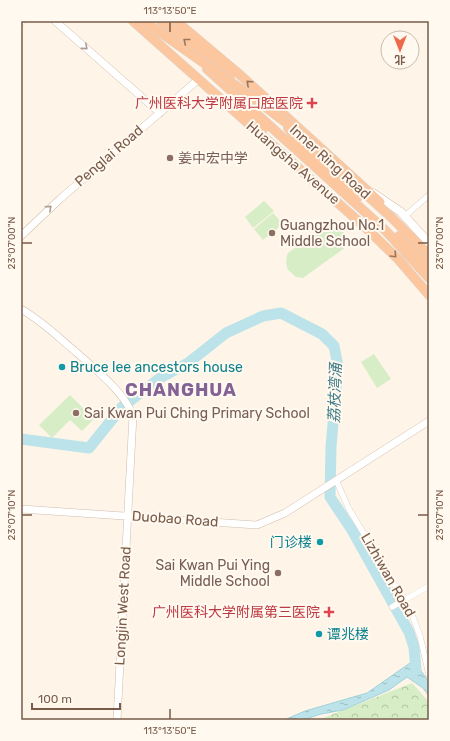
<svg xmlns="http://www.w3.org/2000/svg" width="450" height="741" font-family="Rubik,'Noto Sans SC',sans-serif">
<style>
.park{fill:url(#park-crowns)}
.pitch{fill:#d6edc5}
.water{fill:url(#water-ripples);stroke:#a1d3db}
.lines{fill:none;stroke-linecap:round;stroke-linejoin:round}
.river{stroke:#bbe3e9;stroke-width:11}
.minor-casing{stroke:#d1bdad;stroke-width:6}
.tertiary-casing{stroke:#d1bdad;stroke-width:8}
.secondary-casing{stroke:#d7bfac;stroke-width:9}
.trunk-casing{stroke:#dcd4d0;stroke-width:10}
.minor{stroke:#fff;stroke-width:5.5}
.tertiary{stroke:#fff;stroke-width:7}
.secondary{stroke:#fff;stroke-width:8}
.trunk{stroke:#fcc79e;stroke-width:9}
.trunk-bridge-casing{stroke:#dcd4d0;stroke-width:10;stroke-linecap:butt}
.trunk-bridge{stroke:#fcc79e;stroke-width:9}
.oneway{stroke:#9a765f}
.oneway2{stroke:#af9d92}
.ticks{fill:none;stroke:#7a5b4a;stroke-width:1.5}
.health-dot{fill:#e0444e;stroke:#fff9f0;stroke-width:1.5}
.education-dot{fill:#8d6e63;stroke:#fff9f0;stroke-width:1.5}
.culture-dot{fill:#0f9aa8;stroke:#fff9f0;stroke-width:1.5}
.labels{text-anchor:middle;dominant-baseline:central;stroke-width:4;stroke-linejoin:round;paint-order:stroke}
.health-label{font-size:14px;fill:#be3a42;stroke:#fff9f0;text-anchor:end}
.street-label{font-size:14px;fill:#7a5b4a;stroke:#fff9f0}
.education-label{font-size:14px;fill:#785e54;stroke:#fff9f0;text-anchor:start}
.culture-label{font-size:14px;fill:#0d838f;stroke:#fff9f0;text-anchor:start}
.water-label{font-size:15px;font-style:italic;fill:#3f7c87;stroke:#fff9f0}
.district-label{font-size:18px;font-weight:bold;letter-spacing:1px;fill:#846296;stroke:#fff9f0}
.neatline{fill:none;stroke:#7a5b4a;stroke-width:1.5}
.ticks-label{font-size:10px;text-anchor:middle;fill:#7a5b4a}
</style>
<defs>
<pattern id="park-crowns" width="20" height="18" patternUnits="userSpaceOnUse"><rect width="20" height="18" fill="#d6edc5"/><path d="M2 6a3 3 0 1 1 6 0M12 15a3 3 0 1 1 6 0" fill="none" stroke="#b3c3a2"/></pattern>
<pattern id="water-ripples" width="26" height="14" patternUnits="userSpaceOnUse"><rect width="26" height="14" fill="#bbe3e9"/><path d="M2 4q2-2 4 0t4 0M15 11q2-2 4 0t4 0" fill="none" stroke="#9dbbbf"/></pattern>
</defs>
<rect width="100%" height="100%" fill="#fef5e8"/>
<path class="park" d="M 412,683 L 429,702 L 429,720 L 318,720 Z"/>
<path class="pitch" d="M 264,201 L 274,211 L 253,228 L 245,217 Z
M 273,213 L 283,224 L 263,240 L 254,229 Z
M 328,226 C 342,225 347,233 346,247 L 303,278 L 296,277 L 288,270 L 286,263 L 287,255 L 289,252 Z
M 374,354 L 391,379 L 377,388 L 361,362 Z
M 70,395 L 94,419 L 82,431 L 70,420 L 52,438 L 39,425 Z"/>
<path class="water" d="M 410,663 L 419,664 L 419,668 L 429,682 L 429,696 L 423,688 L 407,677 L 389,690 L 343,710 L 321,714 L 303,720 L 284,720 L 305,711 L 367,693 Z"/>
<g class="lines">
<path class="river" d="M 21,439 L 89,448 L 122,407 L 160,378 L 188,363 L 226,333 L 263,316 L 281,313 L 322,334 L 334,346 L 338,366 L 331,447 L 330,497 L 352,530 L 409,632 L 414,647 L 416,670"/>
<defs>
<path id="minor" d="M 21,23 L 23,21
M 405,216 L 429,195
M 336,480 L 349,509 L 411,612 L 420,636 L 429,675
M 392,607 L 429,586"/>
<path id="tertiary" d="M 55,21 L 160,113
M 21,236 L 60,199 L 199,79
M 21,309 C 42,321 58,337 76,352 C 97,371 121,389 133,415 L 117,720
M 21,509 L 257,525 L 285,513 L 429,421"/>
<path id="secondary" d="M 373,193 L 401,212 L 429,243"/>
<path id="trunk" d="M 133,21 L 365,227 L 398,259 L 429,295
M 161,21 L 230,77
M 176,21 L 239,74 L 380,202
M 207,69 L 385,230 L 429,278
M 231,100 L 264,128
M 288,128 L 300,143 L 358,197
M 399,236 L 429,268"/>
</defs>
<use href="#minor" class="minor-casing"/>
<use href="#tertiary" class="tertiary-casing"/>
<use href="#secondary" class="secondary-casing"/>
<use href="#trunk" class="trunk-casing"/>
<use href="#minor" class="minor"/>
<use href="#tertiary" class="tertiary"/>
<use href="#secondary" class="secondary"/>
<use href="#trunk" class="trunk"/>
<defs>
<path id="trunk-bridge" d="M 144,21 L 255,99 L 293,128 L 392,218 L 429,255"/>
</defs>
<use href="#trunk-bridge" class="trunk-bridge-casing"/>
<use href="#trunk-bridge" class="trunk-bridge"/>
</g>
<defs><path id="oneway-chevron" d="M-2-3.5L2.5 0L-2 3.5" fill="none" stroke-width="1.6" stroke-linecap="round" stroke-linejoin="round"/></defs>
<g class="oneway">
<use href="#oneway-chevron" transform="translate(186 41) rotate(-141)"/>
<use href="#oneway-chevron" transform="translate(249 83) rotate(-138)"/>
<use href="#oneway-chevron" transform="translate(394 255) rotate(46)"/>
</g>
<g class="oneway2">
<use href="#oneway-chevron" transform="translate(85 47) rotate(41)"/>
<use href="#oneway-chevron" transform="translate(49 208) rotate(-42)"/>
</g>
<path class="ticks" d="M 170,22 L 170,32M 22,243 L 32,243M 418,243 L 428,243M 22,515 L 32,515M 418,515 L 428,515M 170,709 L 170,719"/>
<g class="health-dot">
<path d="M310 97h4v4h4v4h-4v4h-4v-4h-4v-4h4z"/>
<path d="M327 606h4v4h4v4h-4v4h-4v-4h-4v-4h4z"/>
</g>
<g class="education-dot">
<circle cx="170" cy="158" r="4"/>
<circle cx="272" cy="233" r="4"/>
<circle cx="76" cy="413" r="4"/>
<circle cx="278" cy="573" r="4"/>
</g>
<g class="culture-dot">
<circle cx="62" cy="367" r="4"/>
<circle cx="320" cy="542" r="4"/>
<circle cx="319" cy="634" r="4"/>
</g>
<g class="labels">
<g class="health-label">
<text x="303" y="103">广州医科大学附属口腔医院</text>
<text x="320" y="612">广州医科大学附属第三医院</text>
</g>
<g class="street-label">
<text transform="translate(109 156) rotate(-41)">Penglai Road</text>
<text transform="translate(330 162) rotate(42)">Inner Ring Road</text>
<text transform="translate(293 163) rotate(41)">Huangsha Avenue</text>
<text transform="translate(175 519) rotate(4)">Duobao Road</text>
<text transform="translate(388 575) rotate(60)">Lizhiwan Road</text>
<text transform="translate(123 606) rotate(-87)">Longjin West Road</text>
</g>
<g class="education-label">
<text x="178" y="158">姜中宏中学</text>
<text x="280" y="225">Guangzhou No.1<tspan x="280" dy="16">Middle School</tspan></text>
<text x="84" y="413">Sai Kwan Pui Ching Primary School</text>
<text x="270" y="565" text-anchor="end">Sai Kwan Pui Ying<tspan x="270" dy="16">Middle School</tspan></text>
</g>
<g class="culture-label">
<text x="70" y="367">Bruce lee ancestors house</text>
<text x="312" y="542" text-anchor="end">门诊楼</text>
<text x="327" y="634">谭兆楼</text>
</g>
<g class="water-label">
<text transform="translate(335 393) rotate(-88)">荔枝湾涌</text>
</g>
<g class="district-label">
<text x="181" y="390">CHANGHUA</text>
</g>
</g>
<rect width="450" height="741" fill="none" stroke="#fff9f0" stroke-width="44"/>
<g transform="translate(400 50) rotate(180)"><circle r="19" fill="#fff9f0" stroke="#cabaae"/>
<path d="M0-3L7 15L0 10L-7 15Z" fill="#ed6b48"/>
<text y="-6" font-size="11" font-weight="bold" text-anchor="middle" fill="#7a5b4a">北</text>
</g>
<path d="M32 703v6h88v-6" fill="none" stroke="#7a5b4a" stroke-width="2"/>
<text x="38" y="703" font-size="12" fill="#7a5b4a" stroke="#fff9f0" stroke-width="3" paint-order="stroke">100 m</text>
<rect x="22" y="22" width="406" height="697" class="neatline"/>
<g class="ticks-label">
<text x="170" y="14">113°13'50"E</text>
<text transform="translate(439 243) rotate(-90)" y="4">23°07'00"N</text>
<text transform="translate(11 243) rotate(-90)" y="4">23°07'00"N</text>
<text transform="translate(11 515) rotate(-90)" y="4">23°07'10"N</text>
<text transform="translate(439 515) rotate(-90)" y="4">23°07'10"N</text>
<text x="170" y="734">113°13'50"E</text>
</g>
</svg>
